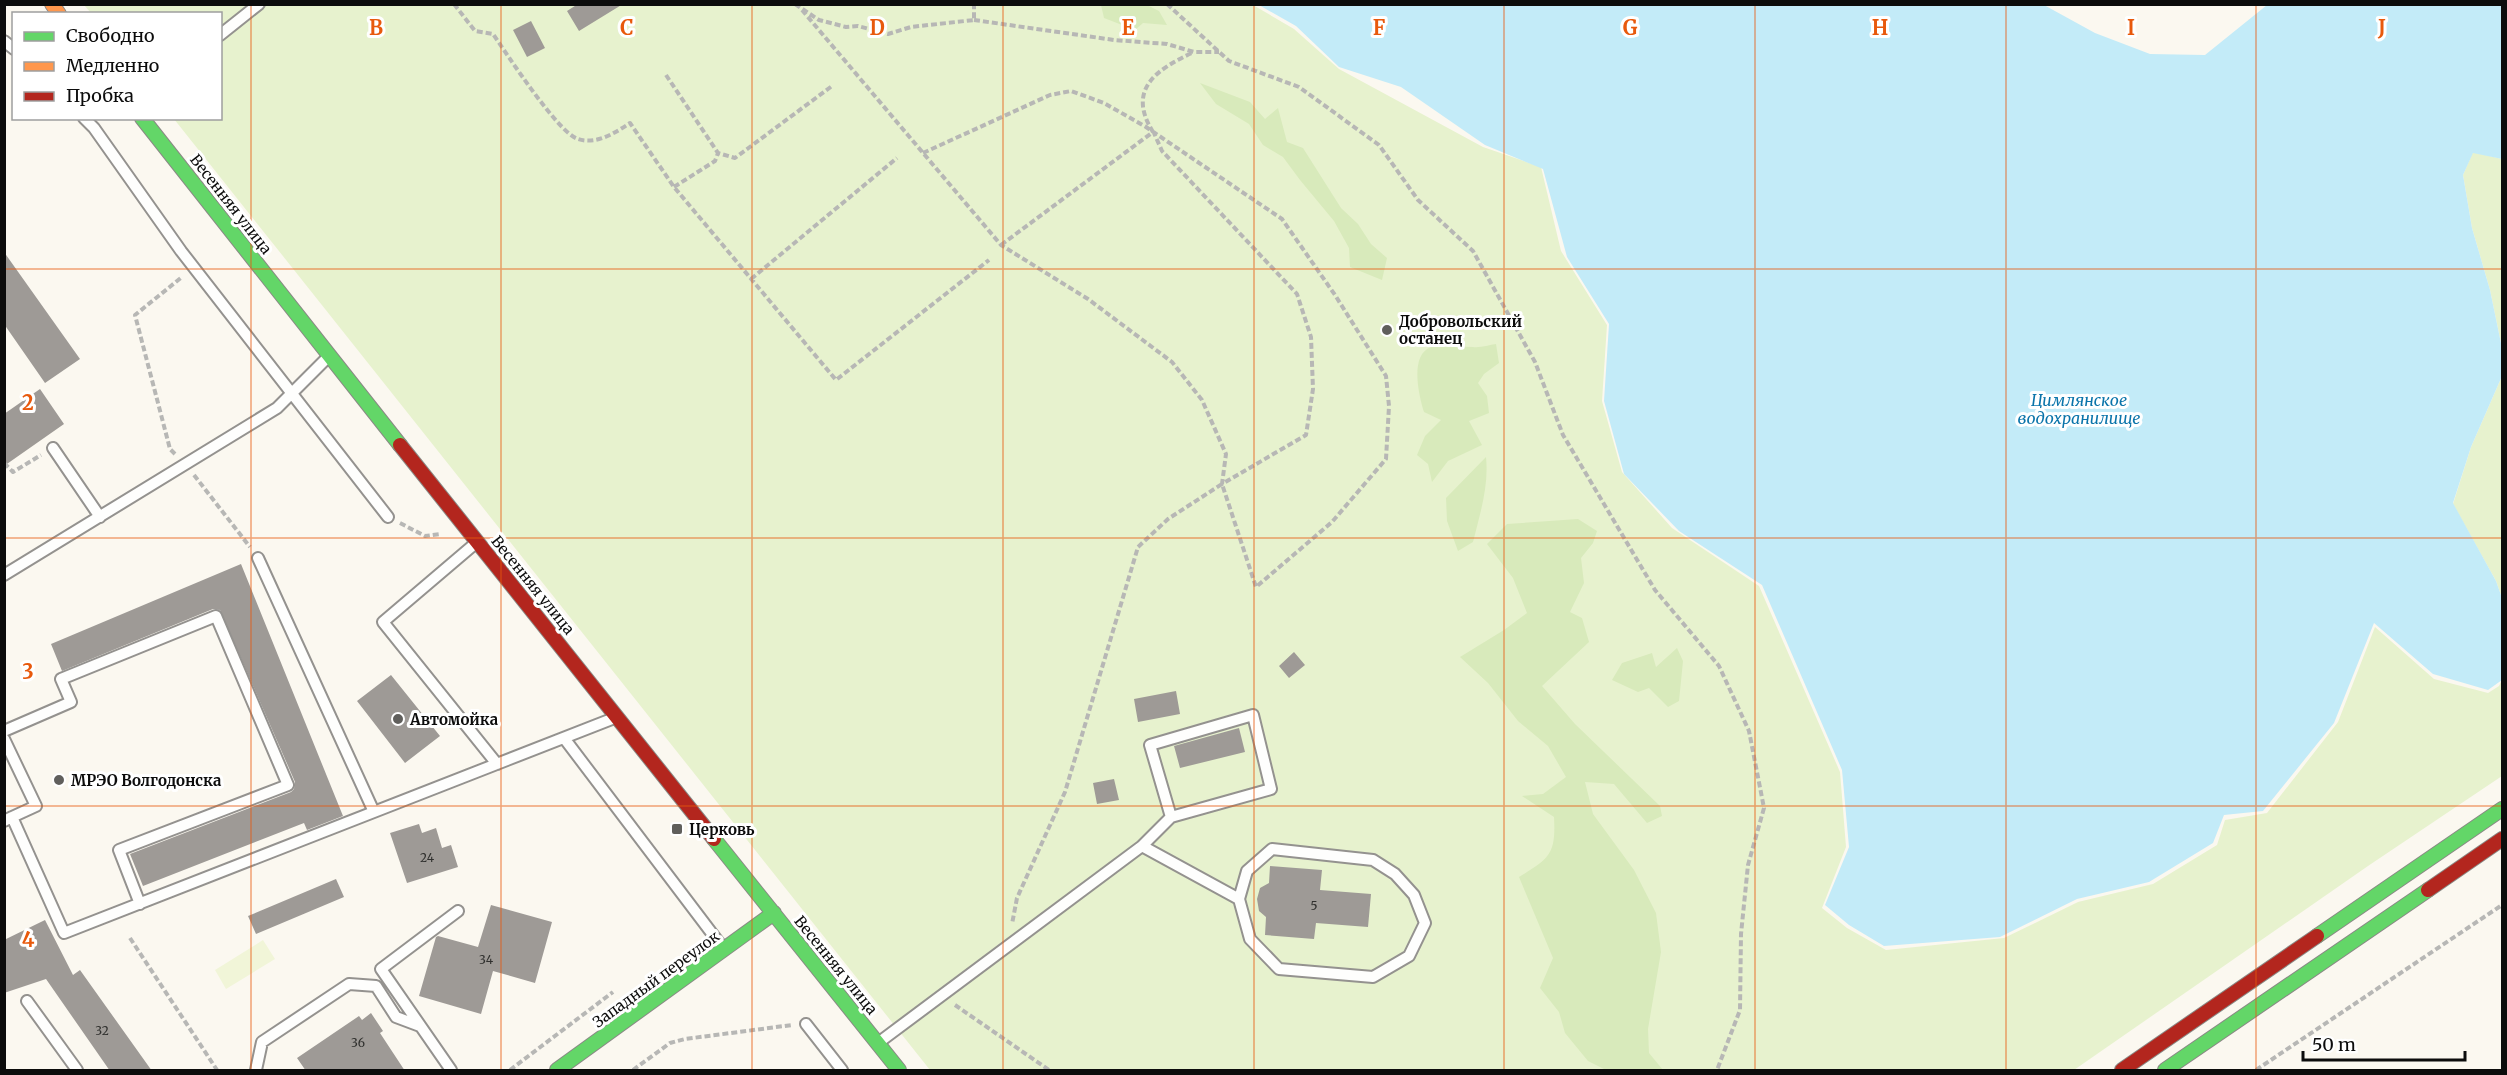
<svg xmlns="http://www.w3.org/2000/svg" width="2507" height="1075" font-family="Merriweather,serif">
<style>
.green{fill:#e7f2ce}
.forest{fill:#d8eabb}
.pitch{fill:#f1f5d8}
.water{fill:#c3ebf8}
.building{fill:#9e9a96}
.lines{fill:none;stroke-linecap:round;stroke-linejoin:round}
.lane-casing{stroke:#94928f;stroke-width:14}
.fast-casing{stroke:#8a8985;stroke-width:16}
.slow-casing{stroke:#8a8985;stroke-width:16}
.jam-casing{stroke:#8a8985;stroke-width:16}
.path{stroke:#b7b7b5;stroke-width:4;stroke-dasharray:6 3;stroke-linecap:butt}
.lane{stroke:#fefefd;stroke-width:10}
.fast{stroke:#63d668;stroke-width:14}
.slow{stroke:#ff974d;stroke-width:14}
.jam{stroke:#b3261e;stroke-width:14}
.grid{fill:none;stroke:#e8590c;stroke-width:1.5;stroke-opacity:0.55}
.poi-dot{fill:#605f5c;stroke:#fff;stroke-width:2}
.labels{text-anchor:middle;dominant-baseline:central;stroke-width:6;stroke-linejoin:round;paint-order:stroke}
.number-label{font-size:12px;fill:#30302e}
.street-label{font-size:15px;fill:#0c0c0c;stroke:#fff}
.poi-label{font-size:15px;font-weight:bold;fill:#0c0c0c;stroke:#fff;text-anchor:start}
.water-label{font-size:16px;font-style:italic;fill:#0a74aa;stroke:#fff}
.grid-label{font-size:20px;text-anchor:middle;font-weight:bold;fill:#e8590c;stroke:#fff;stroke-width:6;stroke-linejoin:round;paint-order:stroke}
</style>
<rect width="100%" height="100%" fill="#fbf8f0"/>
<path class="green" d="M 84,5 L 1253,5 L 1294,29 L 1339,69 L 1483,147 L 1541,167 L 1561,251 L 1607,325 L 1602,401 L 1622,472 L 1672,528 L 1759,586 L 1840,772 L 1846,847 L 1822,908 L 1847,928 L 1886,950 L 2004,938 L 2078,902 L 2153,884 L 2217,845 L 2225,820 L 2267,813 L 2338,722 L 2375,627 L 2434,679 L 2488,693 L 2499,686 L 2502,680 L 2502,776 L 2368,866 L 2074,1070 L 930,1070 L 174,119 L 220,118 L 220,14 L 91,13 Z
M 2473,152 L 2502,159 L 2502,348 L 2490,290 L 2472,228 L 2463,175 Z
M 2502,376 L 2502,598 L 2496,581 L 2453,504 L 2471,447 Z"/>
<path class="forest" d="M 1101,5 L 1147,5 L 1159,11 L 1167,25 L 1143,23 L 1135,30 L 1104,18 Z
M 1200,83 L 1250,102 L 1265,119 L 1278,108 L 1287,142 L 1303,148 L 1341,208 L 1358,224 L 1371,244 L 1387,258 L 1382,280 L 1350,267 L 1349,248 L 1334,221 L 1300,180 L 1283,157 L 1263,145 L 1249,124 L 1216,104 Z
M 1496,344 L 1499,363 L 1484,374 L 1478,383 L 1487,396 L 1489,413 L 1469,421 L 1482,445 L 1448,461 L 1432,482 L 1428,464 L 1417,455 L 1425,436 L 1441,420 L 1424,412 C 1419,396 1409,355 1431,347 C 1444,342 1460,347 1473,347 C 1480,348 1489,345 1496,344 Z
M 1486,457 C 1489,486 1480,514 1473,542 L 1458,551 L 1447,521 L 1446,498 Z
M 1578,519 L 1597,531 L 1593,543 L 1581,558 L 1584,583 L 1570,612 L 1582,618 L 1589,642 L 1542,686 L 1575,724 L 1660,806 L 1662,816 L 1647,823 L 1614,784 L 1585,782 L 1593,814 L 1634,870 L 1656,913 L 1661,952 L 1648,1029 L 1649,1053 L 1663,1070 L 1606,1070 L 1588,1061 L 1565,1033 L 1559,1012 L 1540,988 L 1553,958 L 1519,877 C 1550,858 1556,854 1554,817 L 1522,796 L 1543,794 L 1566,777 L 1548,746 L 1518,721 L 1488,683 L 1460,657 L 1504,630 L 1527,613 L 1513,578 L 1487,544 L 1507,524 Z
M 1677,648 L 1683,661 L 1679,701 L 1668,707 L 1649,688 L 1638,692 L 1612,680 L 1622,663 L 1652,653 L 1656,667 Z"/>
<path class="pitch" d="M 263,940 L 275,959 L 226,989 L 215,970 Z"/>
<path class="water" d="M 1259,5 L 2044,5 L 2095,33 L 2150,54 L 2205,55 L 2267,5 L 2502,5 L 2502,159 L 2473,153 L 2463,175 L 2472,228 L 2490,290 L 2502,348 L 2502,376 L 2471,447 L 2453,503 L 2496,581 L 2502,598 L 2502,680 L 2488,690 L 2433,674 L 2374,623 L 2334,723 L 2263,811 L 2224,815 L 2213,843 L 2149,882 L 2077,899 L 2000,937 L 1884,946 L 1849,925 L 1825,905 L 1849,847 L 1842,770 L 1762,585 L 1679,531 L 1624,474 L 1604,401 L 1609,324 L 1567,257 L 1543,169 L 1485,145 L 1401,87 L 1339,67 L 1296,26 Z"/>
<path class="building" d="M 578,4 L 623,4 L 579,31 L 567,11 Z
M 531,21 L 545,48 L 527,57 L 513,30 Z
M 4,252 L 80,359 L 45,383 L 4,324 Z
M 40,389 L 64,424 L 4,466 L 4,414 Z
M 241,564 L 343,816 L 307,830 L 304,823 L 143,886 L 130,854 L 291,792 L 294,789 L 295,782 L 220,610 L 213,609 L 62,671 L 51,644 Z
M 1294,652 L 1305,665 L 1289,678 L 1279,666 Z
M 391,675 L 440,736 L 405,763 L 357,701 Z
M 1176,691 L 1180,714 L 1138,722 L 1134,699 Z
M 1239,728 L 1245,752 L 1180,768 L 1174,746 Z
M 1114,779 L 1119,800 L 1097,804 L 1093,783 Z
M 419,824 L 422,833 L 436,828 L 442,848 L 451,845 L 458,867 L 407,883 L 390,833 Z
M 1270,866 L 1322,870 L 1320,890 L 1371,894 L 1368,927 L 1316,923 L 1314,939 L 1265,935 L 1266,917 L 1259,911 L 1257,899 L 1260,888 L 1269,883 Z
M 336,879 L 344,897 L 256,934 L 248,916 Z
M 491,905 L 552,922 L 535,983 L 493,971 L 481,1014 L 419,996 L 436,937 L 438,936 L 478,947 Z
M 45,920 L 73,975 L 80,970 L 152,1071 L 110,1071 L 46,979 L 4,993 L 4,940 Z
M 371,1013 L 383,1031 L 380,1033 L 405,1071 L 306,1071 L 297,1058 L 359,1016 L 362,1020 Z"/>
<g class="lines">
<defs>
<path id="lane" d="M 220,35 L 259,4
M 4,41 L 14,49
M 84,118 L 94,128 L 181,251 L 388,517
M 53,448 L 100,517
M 477,542 L 383,622 L 497,764
M 258,558 L 374,812
M 4,575 L 277,408 L 329,356
M 4,731 L 71,702 L 61,679 L 216,616 L 288,785 L 119,850 L 140,904
M 564,738 L 723,948
M 4,739 L 36,806 L 12,817
M 4,821 L 12,817 L 64,933 L 617,717
M 1142,846 L 1171,817 L 1150,745 L 1253,715 L 1271,789 L 1171,817
M 27,1001 L 77,1070
M 806,1024 L 842,1070
M 878,1043 L 1142,846 L 1239,899 L 1250,939 L 1279,969 L 1373,977 L 1409,956 L 1425,923 L 1414,895 L 1395,874 L 1373,860 L 1272,849 L 1247,871 L 1239,899
M 256,1070 L 262,1042 L 349,984 L 376,986 L 396,1017 L 420,1026
M 451,1070 L 381,969 L 458,911"/>
<path id="fast" d="M 142,118 L 400,445
M 714,839 L 899,1070
M 2317,936 L 2502,809
M 557,1070 L 774,913
M 2165,1070 L 2428,890"/>
<path id="slow" d="M 52,4 L 59,14"/>
<path id="jam" d="M 400,445 L 714,839
M 2428,890 L 2502,839
M 2122,1070 L 2317,936"/>
</defs>
<use href="#lane" class="lane-casing"/>
<use href="#fast" class="fast-casing"/>
<use href="#slow" class="slow-casing"/>
<use href="#jam" class="jam-casing"/>
<path class="path" d="M 454,4 L 475,31 L 493,34 C 507,54 558,133 578,139 C 596,145 615,133 630,123 L 674,187 L 836,380 L 989,260
M 795,4 L 819,20 L 846,27 L 858,26 L 888,34 L 911,27 L 974,20 L 974,4
M 1167,4 L 1229,61 L 1299,87 L 1379,145 L 1418,200 L 1473,251 L 1535,362 L 1563,435 L 1655,590 L 1719,666 L 1749,731 L 1764,808 L 1748,865 L 1741,934 L 1740,1010 L 1717,1070
M 802,10 L 1001,245 L 1088,299 L 1172,362 L 1202,400 L 1226,454 L 1222,484 L 1306,435 L 1313,389 L 1311,337 L 1297,294 L 1162,151 L 1154,133
M 974,20 L 1114,40 L 1167,44 L 1194,52 L 1219,52
M 666,75 L 718,153 L 735,158 L 832,86
M 923,153 L 1050,95 L 1071,91 L 1104,103 L 1146,127 L 1282,219 L 1335,295 L 1386,376 L 1389,406 L 1386,459 L 1332,522 L 1256,587 L 1222,484 L 1168,519 L 1138,547 L 1065,792 L 1017,898 L 1012,924
M 674,187 L 715,161 L 718,153
M 1001,245 L 1153,132 C 1126,89 1157,69 1194,52
M 751,279 L 897,158
M 175,454 L 170,449 L 135,315 L 182,277
M 4,463 L 13,472 L 41,455
M 194,475 L 250,547
M 400,523 L 425,536 L 440,534
M 130,938 L 217,1070
M 955,1005 L 1049,1070
M 510,1070 L 613,992
M 633,1070 L 670,1043 L 685,1039 L 792,1025
M 2256,1070 L 2502,905"/>
<use href="#lane" class="lane"/>
<use href="#fast" class="fast"/>
<use href="#slow" class="slow"/>
<use href="#jam" class="jam"/>
</g>
<path class="grid" d="M 251,4 L 251,1070M 501,4 L 501,1070M 752,4 L 752,1070M 1003,4 L 1003,1070M 1254,4 L 1254,1070M 1504,4 L 1504,1070M 1755,4 L 1755,1070M 2006,4 L 2006,1070M 2256,4 L 2256,1070M 4,269 L 2502,269M 4,538 L 2502,538M 4,806 L 2502,806"/>
<g class="poi-dot">
<circle cx="1387" cy="330" r="6"/>
<circle cx="398" cy="719" r="6"/>
<circle cx="59" cy="780" r="6"/>
<rect x="671" y="823" width="12" height="12" rx="3"/>
</g>
<g class="labels">
<g class="number-label">
<text x="427" y="857">24</text>
<text x="1314" y="905">5</text>
<text x="486" y="959">34</text>
<text x="102" y="1030">32</text>
<text x="358" y="1042">36</text>
</g>
<g class="street-label">
<text transform="translate(231 204) rotate(52)">Весенняя улица</text>
<text transform="translate(533 585) rotate(51)">Весенняя улица</text>
<text transform="translate(836 965) rotate(51)">Весенняя улица</text>
<text transform="translate(656 979) rotate(-36)">Западный переулок</text>
</g>
<g class="poi-label">
<text x="1399" y="321">Добровольский<tspan x="1399" dy="17">останец</tspan></text>
<text x="410" y="719">Автомойка</text>
<text x="71" y="780">МРЭО Волгодонска</text>
<text x="689" y="829">Церковь</text>
</g>
<g class="water-label">
<text x="2079" y="400">Цимлянское<tspan x="2079" dy="18">водохранилище</tspan></text>
</g>
</g>
<g class="grid-label">
<text x="376" y="35">B</text>
<text x="627" y="35">C</text>
<text x="877" y="35">D</text>
<text x="1128" y="35">E</text>
<text x="1379" y="35">F</text>
<text x="1630" y="35">G</text>
<text x="1880" y="35">H</text>
<text x="2131" y="35">I</text>
<text x="2382" y="35">J</text>
<text x="28" y="410">2</text>
<text x="28" y="679">3</text>
<text x="28" y="947">4</text>
</g>
<rect width="2507" height="1075" fill="none" stroke="#0c0c0c" stroke-width="12"/>
<rect x="12" y="12" width="210" height="108" fill="#ffffff" stroke="#9e9e9e" stroke-width="1.5"/>
<rect x="24" y="32" width="30" height="9" fill="#63d668" stroke="#9e9e9e" stroke-width="1.5"/>
<text x="66" y="42" font-size="18" fill="#0c0c0c">Свободно</text>
<rect x="24" y="62" width="30" height="9" fill="#ff974d" stroke="#9e9e9e" stroke-width="1.5"/>
<text x="66" y="72" font-size="18" fill="#0c0c0c">Медленно</text>
<rect x="24" y="92" width="30" height="9" fill="#b3261e" stroke="#9e9e9e" stroke-width="1.5"/>
<text x="66" y="102" font-size="18" fill="#0c0c0c">Пробка</text>
<path d="M2303 1051v9h162v-9" fill="none" stroke="#0c0c0c" stroke-width="3"/>
<text x="2312" y="1051" font-size="18" fill="#0c0c0c" stroke="#ffffff" stroke-width="4.5" paint-order="stroke">50 m</text>
</svg>
